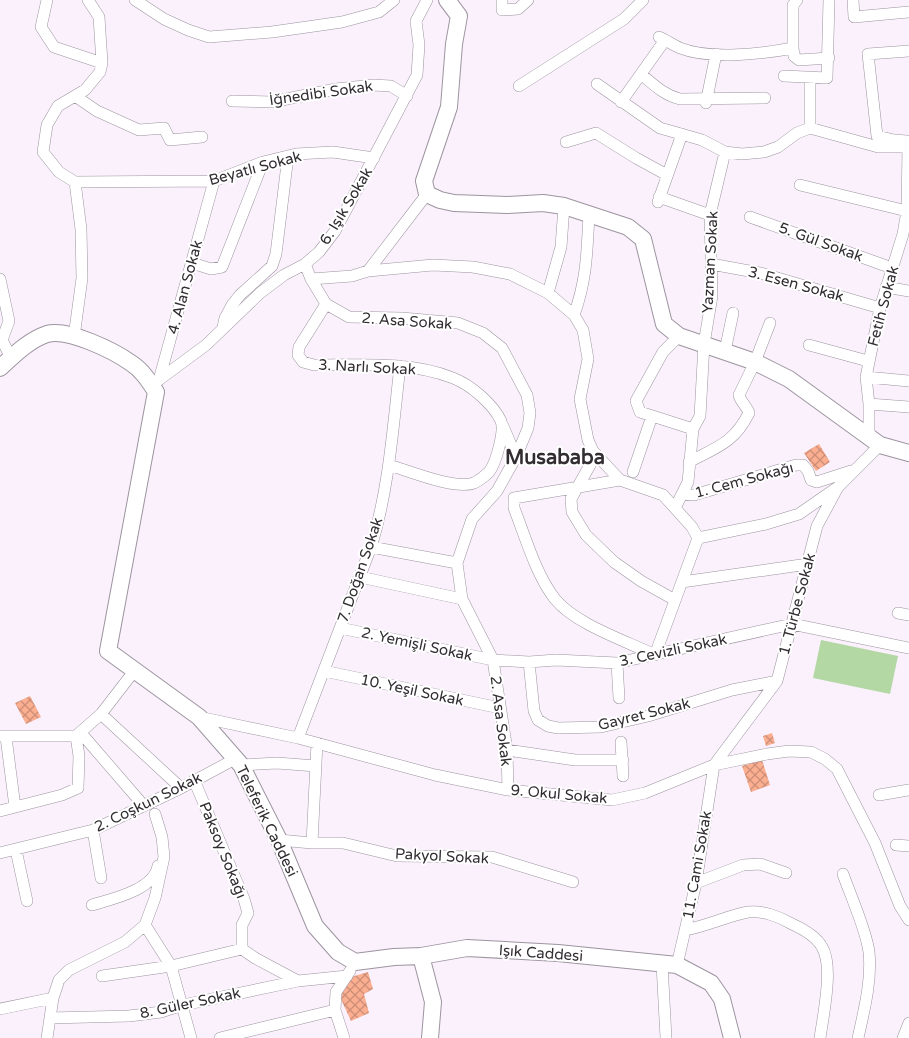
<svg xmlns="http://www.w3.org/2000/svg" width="909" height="1038" font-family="'Varela Round',sans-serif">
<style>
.green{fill:#b3d8a3}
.building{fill:url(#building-cross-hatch)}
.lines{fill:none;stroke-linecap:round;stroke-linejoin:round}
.minor-casing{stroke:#9c949f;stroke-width:12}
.secondary-casing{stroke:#9c949f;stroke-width:18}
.minor{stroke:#fff;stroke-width:11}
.secondary{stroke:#fff;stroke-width:16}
.labels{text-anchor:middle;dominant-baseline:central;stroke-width:4;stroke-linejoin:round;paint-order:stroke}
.street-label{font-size:15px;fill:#312d31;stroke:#fff}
.district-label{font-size:20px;font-weight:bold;fill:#312d31;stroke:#fff}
</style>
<defs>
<pattern id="building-cross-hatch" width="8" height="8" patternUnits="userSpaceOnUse" patternTransform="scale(1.25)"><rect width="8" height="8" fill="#fbae90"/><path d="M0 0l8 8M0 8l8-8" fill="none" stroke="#cc8e76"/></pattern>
</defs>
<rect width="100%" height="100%" fill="#faf1fc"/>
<path class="green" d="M 821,640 L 898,656 L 890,694 L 813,678 Z"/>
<path class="building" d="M 819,444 L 830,462 L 816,471 L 804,453 Z
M 30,696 L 41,717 L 26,724 L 15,703 Z
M 772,733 L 775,743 L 766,746 L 763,736 Z
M 762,760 L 770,785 L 751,792 L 742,766 Z
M 368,972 L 373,989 L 364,994 L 369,1013 L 351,1021 L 340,997 L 351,977 Z"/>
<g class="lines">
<defs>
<path id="minor" d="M 47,0 L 41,27 L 54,47 L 102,63
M 135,0 L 164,19 L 188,30 L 209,37 L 272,32 L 342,22 L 379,12 L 394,0
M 502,0 L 502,10 L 518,9 L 528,0
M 853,0 L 854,17 L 909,12
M 659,37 C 666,40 673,45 680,48 C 710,60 762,54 793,48 L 794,56 L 799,60 L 829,58
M 793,48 L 793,5 L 797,0
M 641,74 C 654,85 664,95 680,99 L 765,98
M 784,76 L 827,78 L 829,0
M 810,77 L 810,121
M 597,84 L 660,128 L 702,140 L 725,152 L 742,154 L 764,152 L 778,147 L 797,133 L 810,128 L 878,147 L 909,147
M 519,86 L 624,19 L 643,0
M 75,96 L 97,111 L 139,130 L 164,128 L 170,140 L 202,137
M 232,101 L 272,102 L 336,89 L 373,85 L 391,86 L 407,96
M 621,102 L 665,40
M 706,103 L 716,54
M 907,141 L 894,140 L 877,136 L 868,54 L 909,51
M 566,142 L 596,133 L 636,158 L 667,175
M 75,182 L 214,181 L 263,162 L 296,154 L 333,152 L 374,158
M 800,185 L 907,211
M 659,197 L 710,215
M 658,202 L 682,134
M 750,217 L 892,268
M 192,263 L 211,269 L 222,267 L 263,162
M 305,264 L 311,279 L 326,304 L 349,317 L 402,318 L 458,323 L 483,333 L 502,348 L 527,395 L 530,413 L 528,428 L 516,457 L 497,491 L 472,519 L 457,563 L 462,599 L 493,660 L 507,750 L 508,790
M 711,264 L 760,273 L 880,308
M 368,271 L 433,265 L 473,267 L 510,274 L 548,293 L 574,315 L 583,330 L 588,359 L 580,399 L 588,440 L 593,451 L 620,480 L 663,495 L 692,527 L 698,538
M 0,279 L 9,321 L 2,340 L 11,358
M 311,279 L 352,276 L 368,271 L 427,194
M 886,287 L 909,291
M 548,293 L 561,247 L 564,206
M 326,304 L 299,347 L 298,355 L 303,362 L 314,365 C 359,365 410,361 453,378 C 471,385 493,404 501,421 C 505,431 496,463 489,472 C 486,475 478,481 474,483 C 455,490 409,471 389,465
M 574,315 C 587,279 587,251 589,214
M 223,327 L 225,318 L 232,305 L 240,295 L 272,266 L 276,254 L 288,156
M 679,336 L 663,352 L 636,401 L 640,412 L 693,429
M 74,337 L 82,278 L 81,229 L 75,182 L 59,172 L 43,152 L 47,125 L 58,106 L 85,90 L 100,72 L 102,63 L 99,17 L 88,0
M 809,345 L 868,361
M 725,351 L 733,313
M 866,377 L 909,381
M 160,379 L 206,345 L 260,293 L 284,275 L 305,264 L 319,252 L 335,231 L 417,75 L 419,45 L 416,21 L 427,0
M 159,380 L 214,181
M 869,404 L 909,407
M 503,426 L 516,457
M 869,436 L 869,404 L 866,377 L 880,308 L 903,234 L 907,211 L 908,148
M 593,451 L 590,465 L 571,499 L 572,512 L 586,535 L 614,562 L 641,581 L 675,600
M 689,462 C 717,447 734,443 749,413 C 747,406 741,403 739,395 L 755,362 L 770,323
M 633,472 L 652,416
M 620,480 L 514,498 L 514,508 C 525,536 536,575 555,599 C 575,624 626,641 655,655 L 698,538
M 682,494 L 694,495 L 796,465 L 803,465 L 808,471 L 811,480 L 817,482 L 851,471
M 675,508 L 688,482 L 693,429 L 700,416 L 704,344 L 712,296 L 710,215 L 725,152
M 698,538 L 766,524 L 799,514 L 835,489
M 371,547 L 457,563
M 360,577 L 462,599
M 682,582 L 808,564
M 898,613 L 909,615
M 340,628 L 493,660 L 529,662 L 556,660 L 617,663 L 792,624 L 909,648
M 529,662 L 534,711 L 538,720 L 548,726 L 558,728 L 601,727 L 648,716 L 732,690 L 777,681
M 617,663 L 619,698
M 324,671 L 500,708
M 101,714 L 181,788
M 199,717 L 298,738 L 435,775 L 508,790 L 612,800 L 645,793 L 714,765 L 767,754 L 789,751 L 811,752 L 825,759 L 837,769 L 875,843 L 900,906 L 909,920
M 81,733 L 144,806
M 0,736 L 76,736
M 6,737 L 15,807
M 298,738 L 371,547 C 389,489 393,427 400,366
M 621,742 L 623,776
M 507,750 L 575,760 L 623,760
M 241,765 L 277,763 L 316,766
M 194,780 L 244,899 L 248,913 L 242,925 L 242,949
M 879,795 L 909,790
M 0,811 L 62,795 L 78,788 L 79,756 L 76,736 L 101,714 L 135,670
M 93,830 L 101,878
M 279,840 L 312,843 L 343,843 L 397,856 L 492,857 L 573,882
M 312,843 L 317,743
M 896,845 L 909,846
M 16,850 L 27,901
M 0,853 L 93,830 L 181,788 L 235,759
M 843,874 C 851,897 866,929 869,952 C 872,980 864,1011 858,1038
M 696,883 L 743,865 L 760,864 L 786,873
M 92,905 C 112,899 154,890 158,866
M 145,925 L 171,966 L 191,1038
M 685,930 C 707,926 727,916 748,912 C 762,910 780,917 792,924 C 803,929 816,936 822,947 C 834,966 823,1016 820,1038
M 662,964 L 666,1038
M 677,965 L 696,883 L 714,765 L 777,681 L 817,526 L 838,487 L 880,445
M 102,976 L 171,966 L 242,949 L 255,958 L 298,981 L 347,976
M 0,1009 L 53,998
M 335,1010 L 344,1038
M 50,1018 L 129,1016 L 161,1012 L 183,1005 L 298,981
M 47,1038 L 53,998 L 59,980 L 69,970 L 125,942 L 145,925 L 155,898 L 164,857 L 162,837 L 155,814
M 220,1038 L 335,1010 L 336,992 L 350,971
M 903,1038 L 909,1023"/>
<path id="secondary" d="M 447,0 L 459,16 L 454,44 L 449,107 L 424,181 L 427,194 L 440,200 L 454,203 L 507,205 L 543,203 L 564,206 L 628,227 L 643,239 L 664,324 L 679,336 L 755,362 L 789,379 L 880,445 L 909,453
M 0,368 C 14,355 29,340 47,334 C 68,328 114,351 131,363 C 142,370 149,381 156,392 L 108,651 L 199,717 L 241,765 L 279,840 L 315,926 L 338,952 L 355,962 L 394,957 L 421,956 L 433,1002 L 430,1038
M 421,956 L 467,948 L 558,953 L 677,965 L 711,983 L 722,999 L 732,1038"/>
</defs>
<use href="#minor" class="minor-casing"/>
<use href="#secondary" class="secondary-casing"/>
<use href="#minor" class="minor"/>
<use href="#secondary" class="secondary"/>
</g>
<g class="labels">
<g class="street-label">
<text transform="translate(321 93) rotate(-8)">İğnedibi Sokak</text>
<text transform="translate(255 168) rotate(-15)">Beyatlı Sokak</text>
<text transform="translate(346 206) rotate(-59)">6. Işık Sokak</text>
<text transform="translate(821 242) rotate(20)">5. Gül Sokak</text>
<text transform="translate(710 262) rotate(-87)">Yazman Sokak</text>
<text transform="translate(796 284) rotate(15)">3. Esen Sokak</text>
<text transform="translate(185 287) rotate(-75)">4. Alan Sokak</text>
<text transform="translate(883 306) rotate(-75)">Fetih Sokak</text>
<text transform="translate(407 321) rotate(4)">2. Asa Sokak</text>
<text transform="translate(367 367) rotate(3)">3. Narlı Sokak</text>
<text transform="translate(744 480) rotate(-15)">1. Cem Sokağı</text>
<text transform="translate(360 570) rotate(-71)">7. Doğan Sokak</text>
<text transform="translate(797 604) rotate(-75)">1. Türbe Sokak</text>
<text transform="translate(417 644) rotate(12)">2. Yemişli Sokak</text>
<text transform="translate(673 650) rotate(-12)">3. Cevizli Sokak</text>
<text transform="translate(412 690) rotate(12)">10. Yeşil Sokak</text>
<text transform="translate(644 714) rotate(-14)">Gayret Sokak</text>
<text transform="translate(501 721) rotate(83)">2. Asa Sokak</text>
<text transform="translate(559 794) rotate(5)">9. Okul Sokak</text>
<text transform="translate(148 802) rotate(-26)">2. Coşkun Sokak</text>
<text transform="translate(267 821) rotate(64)">Teleferik Caddesi</text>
<text transform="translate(223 850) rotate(68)">Paksoy Sokağı</text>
<text transform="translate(442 856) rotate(3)">Pakyol Sokak</text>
<text transform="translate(697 865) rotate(-80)">11. Cami Sokak</text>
<text transform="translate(541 953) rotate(4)">Işık Caddesi</text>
<text transform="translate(190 1003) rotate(-12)">8. Güler Sokak</text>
</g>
<g class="district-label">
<text x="555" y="458">Musababa</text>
</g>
</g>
</svg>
